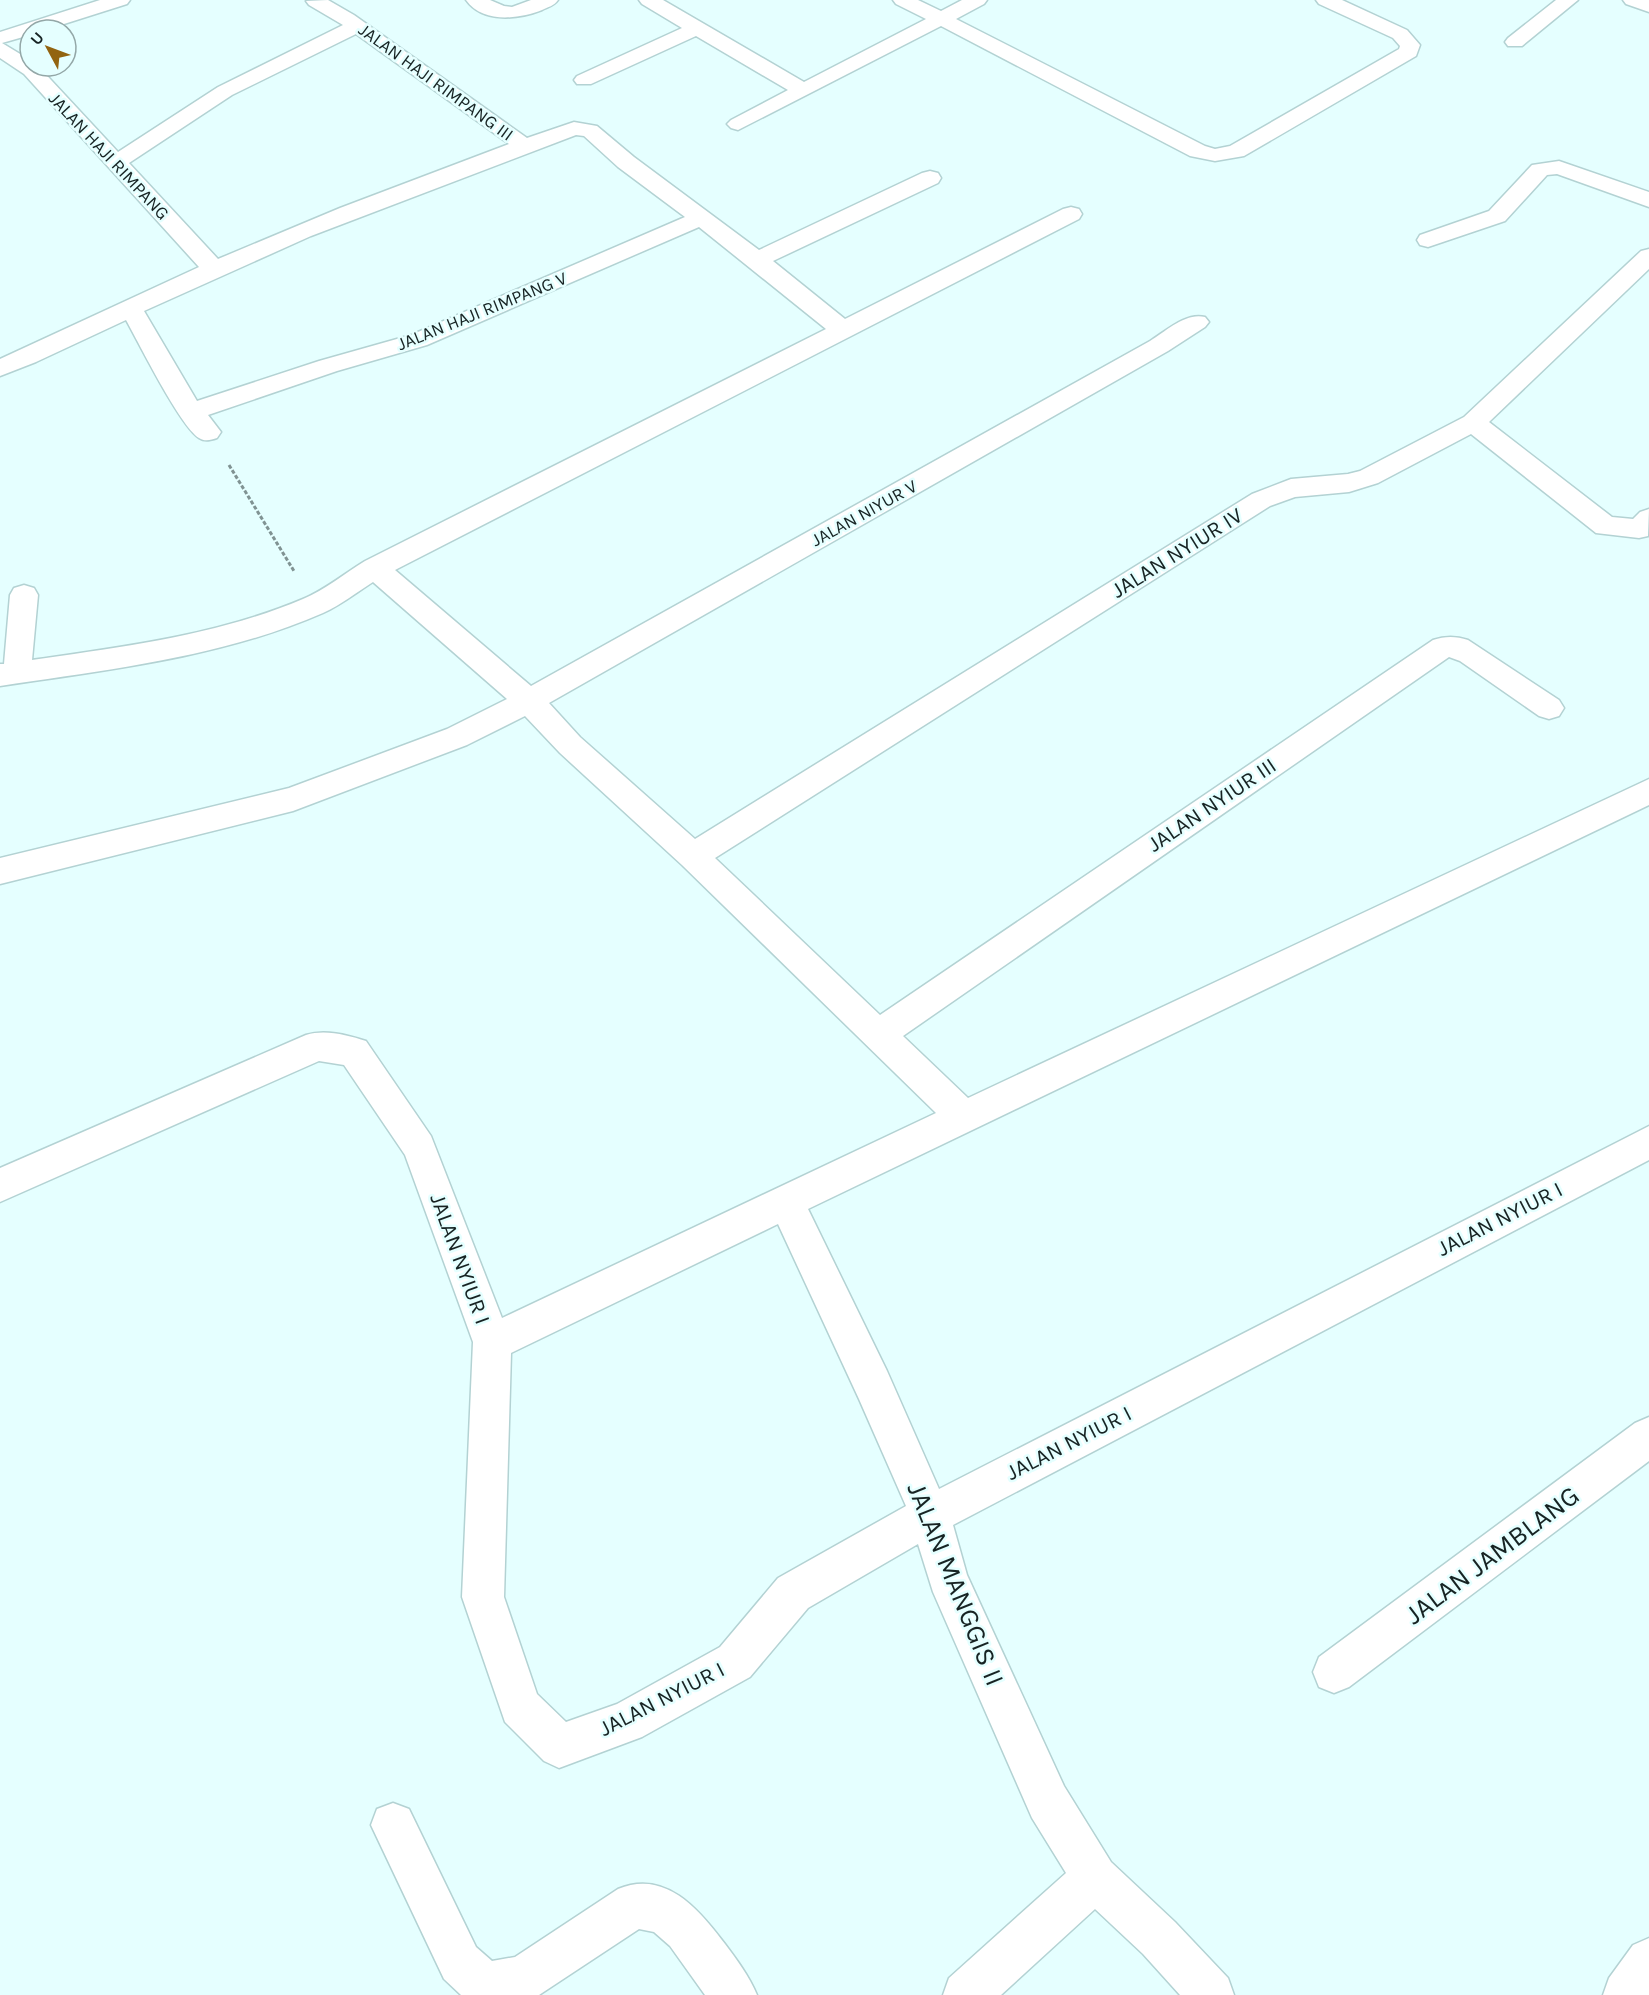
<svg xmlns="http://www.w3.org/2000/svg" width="1649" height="1995" font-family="Karla,sans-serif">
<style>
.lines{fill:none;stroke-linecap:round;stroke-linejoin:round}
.minor-casing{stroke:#b3d2d3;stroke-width:3}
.path{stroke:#809393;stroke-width:3;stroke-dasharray:4 2;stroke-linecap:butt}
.minor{fill:#fff;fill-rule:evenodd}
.labels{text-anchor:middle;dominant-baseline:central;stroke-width:5;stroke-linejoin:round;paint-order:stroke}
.far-street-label{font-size:18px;fill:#172323;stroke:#e5ffff}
.street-label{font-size:22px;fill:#172323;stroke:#e5ffff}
.near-street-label{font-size:27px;fill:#172323;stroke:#e5ffff}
</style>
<rect width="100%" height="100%" fill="#e5ffff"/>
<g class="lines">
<defs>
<path id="minor" d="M 100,0 L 130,0 L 127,4 L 45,30 L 30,30 L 30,35 L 2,43 L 30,60 L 30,66 L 38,66 L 118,152 L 218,87 L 343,25 L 309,5 L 306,1 L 328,0 L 354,15 L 527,138 L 574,122 L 597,126 L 634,157 L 759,250 L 922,173 L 930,171 L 938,173 L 941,178 L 938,183 L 773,261 L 845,319 L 1063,209 L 1071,207 L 1079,209 L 1082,214 L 1079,219 L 395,570 L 531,686 L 1150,341 C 1166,331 1186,312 1205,317 L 1209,322 L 1205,327 L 1168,351 L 549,703 L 580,737 L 695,839 L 1252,494 L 1291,479 L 1348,474 L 1360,471 L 1464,417 L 1641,251 L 1649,249 L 1649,269 L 1489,422 L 1612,517 L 1633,519 L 1640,512 L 1649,509 L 1648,536 L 1639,538 L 1596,533 L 1471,434 L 1378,483 L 1349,492 L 1295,497 L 1270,506 L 715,858 L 880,1015 L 1433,640 C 1445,636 1456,636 1468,640 L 1559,700 L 1564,708 L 1559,716 L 1549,719 L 1539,716 L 1460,661 L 1449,657 L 903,1036 L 968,1098 L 1649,779 L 1649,805 L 808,1209 L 887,1371 L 939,1489 L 1649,1126 L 1649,1160 L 953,1525 L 967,1575 L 1064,1786 L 1111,1862 L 1175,1922 L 1228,1978 L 1234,1995 L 1180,1995 L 1143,1954 L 1095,1909 L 1001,1995 L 943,1995 L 949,1978 L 1066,1873 L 1032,1818 L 933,1592 L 918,1544 L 808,1608 L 750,1677 L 642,1737 L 559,1768 L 544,1761 L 505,1722 L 462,1597 L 473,1342 L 405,1155 L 344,1065 L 319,1061 L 0,1202 L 0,1168 L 306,1035 C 325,1029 347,1035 366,1041 L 431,1136 L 502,1318 L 936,1113 L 682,865 L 560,753 L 525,716 L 467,745 L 293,811 L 0,884 L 0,858 L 289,788 L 447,729 L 507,699 L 373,582 C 357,592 341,605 323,613 C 223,657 107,670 0,686 L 0,664 L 4,664 L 10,595 L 14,588 L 24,585 L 34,588 L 38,595 L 32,660 C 123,647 218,635 303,599 C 325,590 345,573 365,561 L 826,329 L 699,227 L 427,345 L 337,371 L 208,415 L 221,432 L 217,438 C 211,440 205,442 199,438 C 180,426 139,343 126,320 L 36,362 L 0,376 L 0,359 L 199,267 L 24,74 L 0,58 L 0,32 ZM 356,34 L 509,144 L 340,208 L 218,259 L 129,163 L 232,95 ZM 576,135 L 584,136 L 618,167 L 685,217 L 411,335 L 319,361 L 197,401 L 144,311 L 311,236 ZM 778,1224 L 859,1399 L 906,1506 L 778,1578 L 720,1647 L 617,1704 L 566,1722 L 537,1694 L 504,1597 L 511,1353 Z
M 466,0 L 490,0 L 504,6 L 512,7 L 531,0 L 558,0 C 554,6 548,7 542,10 C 519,19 483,24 466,0 Z
M 639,0 L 663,0 L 804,82 L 926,19 L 896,4 L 893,0 L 918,0 L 941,11 L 962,0 L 987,0 L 984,4 L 956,19 L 1205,146 L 1215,149 L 1230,146 L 1399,49 L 1400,46 L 1393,38 L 1319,4 L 1316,0 L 1342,0 L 1407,30 L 1420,45 L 1416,56 L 1244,156 L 1215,161 L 1190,156 L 941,26 L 738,130 L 731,128 L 727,124 L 731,120 L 788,90 L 696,36 L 591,84 L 577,84 L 574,80 L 577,76 L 682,28 L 642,4 Z
M 1556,0 L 1578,0 L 1522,46 L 1508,46 L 1505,42 L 1508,38 Z
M 1623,0 L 1649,0 L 1649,12 L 1626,4 Z
M 1559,161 L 1649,192 L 1649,207 L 1557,174 L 1547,175 L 1505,221 L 1428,247 L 1420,245 L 1417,240 L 1420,235 L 1489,211 L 1532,165 Z
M 1649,1417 L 1649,1461 L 1349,1687 L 1334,1693 L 1319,1687 L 1313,1672 L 1319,1657 L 1635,1423 Z
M 393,1803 L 409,1809 L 476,1947 L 492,1961 L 515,1957 L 618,1889 C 665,1869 699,1909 725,1944 C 737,1960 749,1976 757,1995 L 705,1995 L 670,1946 L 654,1932 L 639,1929 L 539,1995 L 461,1995 L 444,1979 L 371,1825 L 377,1809 Z
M 1649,1938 L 1649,1995 L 1603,1995 L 1609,1978 L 1633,1945 Z"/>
</defs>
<use href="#minor" class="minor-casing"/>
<path class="path" d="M 229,465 L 294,571"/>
<use href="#minor" class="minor"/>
</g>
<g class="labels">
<g class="far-street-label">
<text transform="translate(436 82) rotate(36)">JALAN HAJI RIMPANG III</text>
<text transform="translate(109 156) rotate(47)">JALAN HAJI RIMPANG</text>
<text transform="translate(482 311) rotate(-22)">JALAN HAJI RIMPANG V</text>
<text transform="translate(864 513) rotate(-29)">JALAN NIYUR V</text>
</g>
<g class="street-label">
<text transform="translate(1177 553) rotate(-32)">JALAN NYIUR IV</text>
<text transform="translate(1212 805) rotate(-34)">JALAN NYIUR III</text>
<text transform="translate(1500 1219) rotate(-27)">JALAN NYIUR I</text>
<text transform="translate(460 1259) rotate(70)">JALAN NYIUR I</text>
<text transform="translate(1069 1443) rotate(-27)">JALAN NYIUR I</text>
<text transform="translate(662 1699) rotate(-27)">JALAN NYIUR I</text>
</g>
<g class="near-street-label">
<text transform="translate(1492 1555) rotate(-37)">JALAN JAMBLANG</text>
<text transform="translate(956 1584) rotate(68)">JALAN MANGGIS II</text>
</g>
</g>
<g transform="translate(48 48) rotate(311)"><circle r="28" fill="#e5ffff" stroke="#93a7a7" stroke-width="1.5"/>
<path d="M0-4.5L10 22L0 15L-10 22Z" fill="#926410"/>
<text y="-9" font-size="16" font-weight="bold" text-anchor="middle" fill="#172323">U</text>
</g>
</svg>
